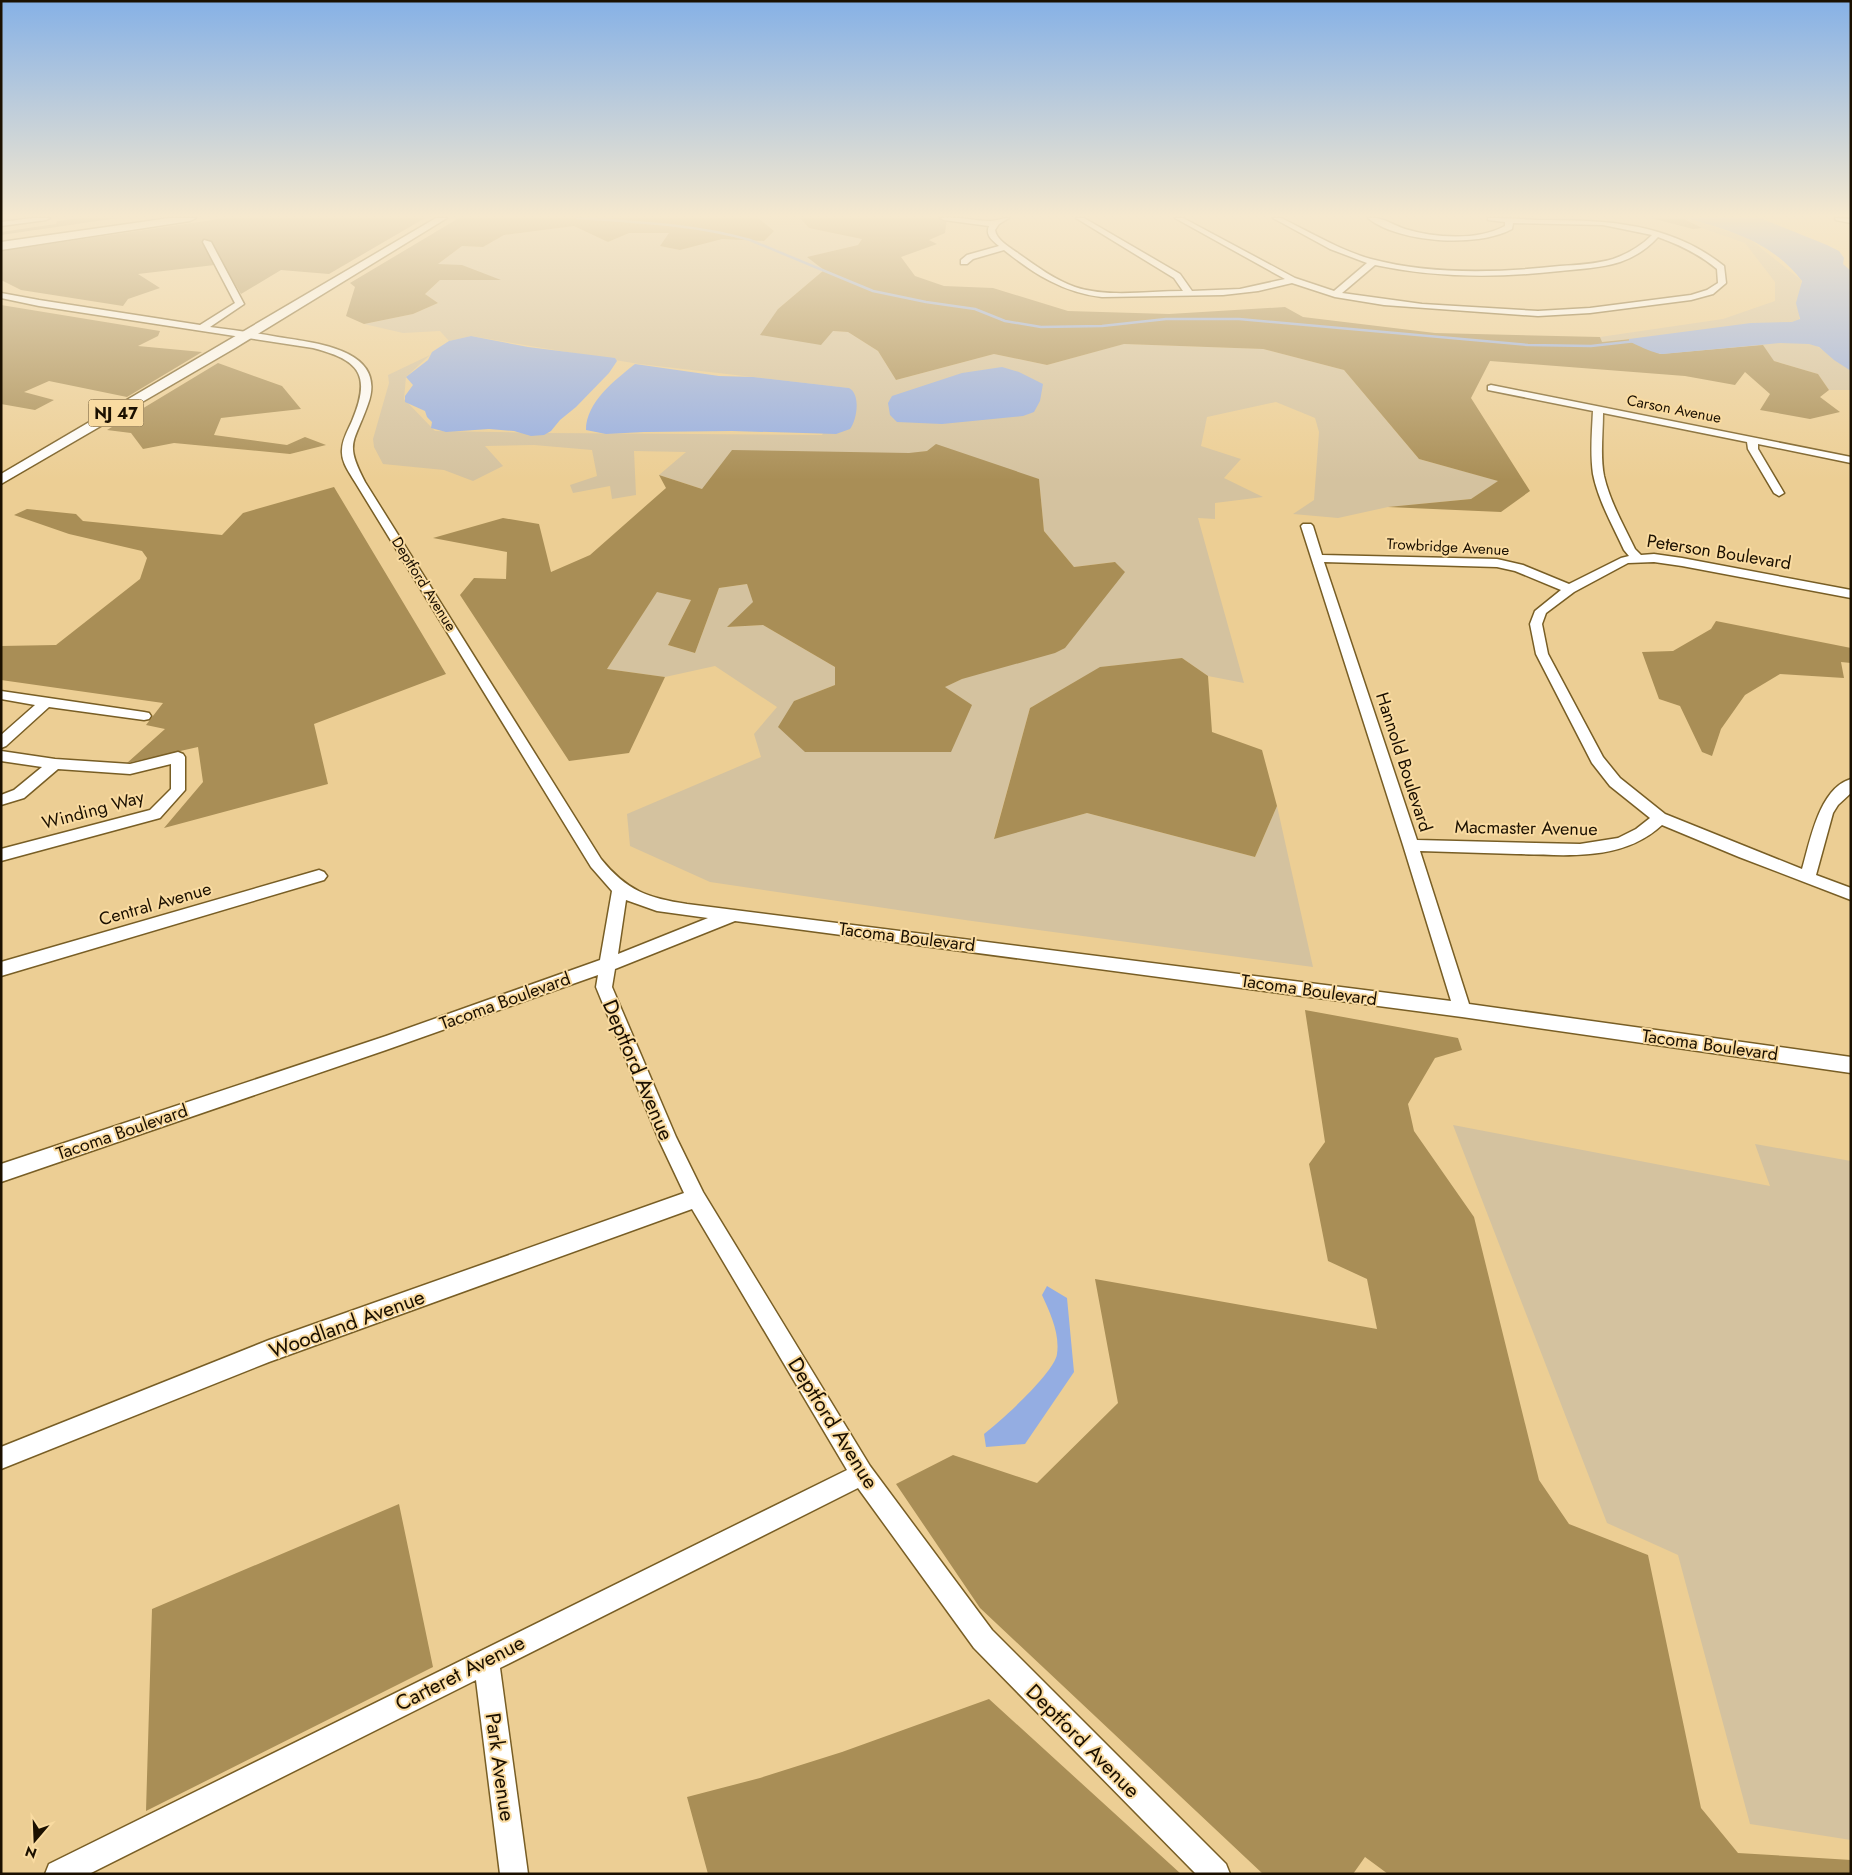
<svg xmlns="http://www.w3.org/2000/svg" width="1852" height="1875" font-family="Jost,sans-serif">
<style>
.green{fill:#d4c29f}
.forest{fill:#a98e56}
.water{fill:#94ade2}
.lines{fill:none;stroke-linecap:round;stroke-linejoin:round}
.stream{stroke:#94ade2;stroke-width:2.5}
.minor-casing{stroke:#785e25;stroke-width:3}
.major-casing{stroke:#785e25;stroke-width:3}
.highway-casing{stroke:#785e25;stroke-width:3}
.minor{fill:#fff;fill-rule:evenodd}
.major{fill:#fff;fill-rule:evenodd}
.highway{fill:#fff;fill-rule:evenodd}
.labels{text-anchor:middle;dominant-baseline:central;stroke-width:4;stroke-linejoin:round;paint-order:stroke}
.far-street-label{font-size:15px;fill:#1b1000;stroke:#f9dba1}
.shield{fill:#f9dba1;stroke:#5e4d30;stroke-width:1}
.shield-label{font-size:16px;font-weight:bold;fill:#1b1000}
.street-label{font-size:18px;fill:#1b1000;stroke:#f9dba1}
.near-street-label{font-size:21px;fill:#1b1000;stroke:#f9dba1}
</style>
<rect width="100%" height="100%" fill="#ecce94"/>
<path class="green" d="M 758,218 L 800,218 L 809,228 L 862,238 L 858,245 L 808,257 L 824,270 L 778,309 L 833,331 L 848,332 L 878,351 L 896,380 L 994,354 L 1047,365 L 1123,344 L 1263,349 L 1344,370 L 1419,459 L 1499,481 L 1471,499 L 1388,507 L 1338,518 L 1293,514 L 1314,500 L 1319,432 L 1315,418 L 1276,402 L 1207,417 L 1201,446 L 1241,459 L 1224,478 L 1263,497 L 1215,503 L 1215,519 L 1198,518 L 1244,683 L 1208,676 L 1182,658 L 1101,667 L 1030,708 L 994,838 L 1087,813 L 1255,857 L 1277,806 L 1313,967 L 965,920 L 710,882 L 630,846 L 627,814 L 761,757 L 754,734 L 777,707 L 715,666 L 665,677 L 607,669 L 657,591 L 691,600 L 668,645 L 695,653 L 719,588 L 747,584 L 754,602 L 728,627 L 763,625 L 835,667 L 835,685 L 794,701 L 944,687 L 962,679 L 1115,562 L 1074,567 L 1044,531 L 1039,479 L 927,451 L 702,489 L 659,475 L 686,452 L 634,451 L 636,495 L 612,499 L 610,486 L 573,493 L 570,485 L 597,476 L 592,450 L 534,445 L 485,446 L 503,466 L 473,481 L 444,470 L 383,464 L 374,447 L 373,439 L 389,383 L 388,375 L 430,355 L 406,377 L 404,399 L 435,431 L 547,433 L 822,435 L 849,388 L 639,364 L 471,336 L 449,341 L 440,331 L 403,333 L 364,324 L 413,314 L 438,303 L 425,294 L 440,280 L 499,280 L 437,265 L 462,246 L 483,247 L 504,235 L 574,226 L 608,242 L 629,233 L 670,233 L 660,246 L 680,250 L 722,238 L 764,241 L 774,231 Z
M 1678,218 L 1685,218 L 1747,237 L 1801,280 L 1799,320 L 1815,345 L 1851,370 L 1851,390 L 1829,390 L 1818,374 L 1774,361 L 1660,354 L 1631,339 L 1601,342 L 1600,337 L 1723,319 L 1775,301 L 1775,282 L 1745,243 L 1702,228 Z
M 1453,1125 L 1770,1186 L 1755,1144 L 1851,1161 L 1851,1840 L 1750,1824 L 1678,1555 L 1607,1523 Z"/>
<path class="forest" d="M 81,218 L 118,218 L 1,235 L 1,232 L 56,224 L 57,221 Z
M 226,218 L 425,218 L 329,274 L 281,270 L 241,294 L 223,264 L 138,274 L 160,288 L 128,299 L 123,306 L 21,290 L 1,280 L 1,251 Z
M 459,218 L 758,218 L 774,231 L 764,241 L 722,239 L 680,250 L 660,246 L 669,233 L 629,233 L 608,242 L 574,226 L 504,235 L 483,247 L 462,246 L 438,264 L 462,265 L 501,280 L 440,280 L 425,294 L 438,303 L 413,314 L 364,324 L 346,316 L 355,287 L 350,283 Z
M 781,218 L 947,218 L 945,233 L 929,240 L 937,244 L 901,257 L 915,276 L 944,286 L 993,288 L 1068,311 L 1169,314 L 1285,307 L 1303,317 L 1435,333 L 1600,337 L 1602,342 L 1631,339 L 1660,354 L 1763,345 L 1774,361 L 1818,374 L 1829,390 L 1820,397 L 1840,412 L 1810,419 L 1760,410 L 1770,394 L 1745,372 L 1735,385 L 1685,376 L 1490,361 L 1471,398 L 1530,491 L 1501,512 L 1388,507 L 1471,499 L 1498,481 L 1419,459 L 1344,370 L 1263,349 L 1124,344 L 1047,365 L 994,354 L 896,380 L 878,351 L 848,332 L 833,331 L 821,345 L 760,335 L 778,309 L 824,270 L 807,257 L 858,245 L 862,239 L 809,228 L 800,218 Z
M 1651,218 L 1684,219 L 1702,228 L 1693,229 Z
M 1,305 L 160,331 L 158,336 L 138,346 L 202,352 L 127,397 L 49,381 L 24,392 L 54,400 L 35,410 L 1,404 Z
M 218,363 L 282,386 L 301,409 L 221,418 L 214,435 L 287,445 L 305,437 L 326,445 L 290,454 L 174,443 L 143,449 L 131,433 L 107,430 Z
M 936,444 L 1039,479 L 1044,531 L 1074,567 L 1115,562 L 1125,572 L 1065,648 L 1055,653 L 962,679 L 945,687 L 972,705 L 951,752 L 805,752 L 778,727 L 794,701 L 835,685 L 835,667 L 763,625 L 727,627 L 753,602 L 747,584 L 719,588 L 695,653 L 668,645 L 691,600 L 657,592 L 607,669 L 665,677 L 629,753 L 569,761 L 460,595 L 474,578 L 506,579 L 507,552 L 433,538 L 503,518 L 539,524 L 551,572 L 590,555 L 666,488 L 659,475 L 702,489 L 732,450 L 909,453 L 927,451 Z
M 334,487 L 446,674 L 314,724 L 328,784 L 164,828 L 203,782 L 198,747 L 127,763 L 165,729 L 146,725 L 163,703 L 1,680 L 1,646 L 56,645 L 140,579 L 147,558 L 142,551 L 69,534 L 14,515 L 27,509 L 76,514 L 83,521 L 222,535 L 243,513 Z
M 1716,621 L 1851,648 L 1851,663 L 1841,662 L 1844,678 L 1780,674 L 1745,695 L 1721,729 L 1712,756 L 1702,752 L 1680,706 L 1659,699 L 1642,652 L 1673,651 L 1711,629 Z
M 1182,658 L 1208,676 L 1212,732 L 1262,750 L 1277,806 L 1255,857 L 1087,813 L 994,839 L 1030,708 L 1100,667 Z
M 1305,1010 L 1458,1038 L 1462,1050 L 1435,1058 L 1408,1104 L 1414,1131 L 1474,1217 L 1539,1480 L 1569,1524 L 1648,1555 L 1701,1808 L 1738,1853 L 1851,1860 L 1851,1874 L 1388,1874 L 1365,1857 L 1353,1874 L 1263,1874 L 980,1608 L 896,1484 L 953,1455 L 1037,1483 L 1118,1403 L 1095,1279 L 1377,1329 L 1367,1279 L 1328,1261 L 1309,1164 L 1325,1142 Z
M 399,1504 L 433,1667 L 146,1811 L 152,1609 Z
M 989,1699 L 1181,1874 L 708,1874 L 687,1797 L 760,1778 L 842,1752 Z"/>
<path class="water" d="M 1686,218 L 1760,218 L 1827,245 L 1839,251 L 1844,258 L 1843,264 L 1851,271 L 1851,371 L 1834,360 L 1819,347 L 1809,344 L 1780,343 L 1663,354 C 1655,354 1636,345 1629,341 L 1629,339 L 1751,323 L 1792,322 L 1800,319 L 1796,303 L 1802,281 C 1772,242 1732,231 1686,218 Z
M 471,336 L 528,347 L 615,358 L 617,361 L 609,373 L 576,407 L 560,420 L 551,431 L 544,435 L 531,436 L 514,431 L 489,429 L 446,432 L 431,428 L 432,422 L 427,417 L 425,411 L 405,402 L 405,396 L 413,385 L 406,377 L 428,360 L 432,352 L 449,341 Z
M 635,364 L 719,376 L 753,377 L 849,388 C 861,394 857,420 850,429 L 836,434 L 732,431 L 644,432 L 606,434 L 586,430 C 586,402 615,380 635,364 Z
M 1002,367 L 1019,372 L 1043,384 L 1040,401 L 1034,412 L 1023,416 L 942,424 L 897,422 L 890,415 L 888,403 L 892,396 L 962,373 Z
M 1047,1286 L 1067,1298 L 1074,1372 L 1025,1444 L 986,1447 L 984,1434 C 1000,1422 1055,1372 1057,1354 C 1060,1333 1050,1313 1042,1295 Z"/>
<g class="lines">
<path class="stream" d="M 577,218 C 635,222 694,224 750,240 L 873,291 L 926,302 L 975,309 L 1005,321 L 1041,327 L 1102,326 L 1166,319 L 1239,319 L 1528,345 L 1591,346 L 1636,341"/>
<defs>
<path id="minor" d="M 33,218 L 50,218 L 46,220 L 1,226 L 1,222 Z
M 940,218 C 957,216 973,221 990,221 C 996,221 1002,218 1009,218 L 999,224 L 995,230 C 996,240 1011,248 1019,254 C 1036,266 1055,280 1075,287 C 1108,298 1149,291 1183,291 L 1174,278 L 1076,218 L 1084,218 L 1180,274 L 1192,291 L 1240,289 L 1285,279 L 1175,218 L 1183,218 L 1295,278 L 1334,291 L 1367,263 L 1330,249 L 1273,218 L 1281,218 C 1310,232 1339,250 1371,259 C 1431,275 1498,273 1560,266 C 1578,265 1596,264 1613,259 C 1627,254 1641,246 1652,235 L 1603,225 L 1513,223 L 1512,229 C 1478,248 1398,243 1368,218 C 1381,216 1393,225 1405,229 C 1434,238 1478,241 1505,226 L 1505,222 L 1488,220 L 1488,218 C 1504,218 1521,219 1538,220 C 1605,220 1669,222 1724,266 L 1726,283 L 1713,294 L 1691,300 L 1590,313 L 1538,316 L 1384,305 L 1335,297 L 1292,283 L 1258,291 L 1223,295 L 1102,297 C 1064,293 1034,274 1004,250 L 973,259 L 967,264 L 961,264 L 961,260 L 967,255 L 999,246 C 992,240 985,235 989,226 L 944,220 ZM 1658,237 C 1680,245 1699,254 1717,269 L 1718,283 L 1707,290 L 1691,295 L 1590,308 L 1538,311 L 1422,304 L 1342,293 L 1375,265 C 1436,278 1498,278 1560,271 C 1580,269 1601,268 1620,262 C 1635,257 1648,248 1658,237 Z
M 1835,218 L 1851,219 L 1851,223 L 1836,220 Z
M 204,240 L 211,242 L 244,304 L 210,327 C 233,330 255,333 278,337 C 315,343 388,349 368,404 C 354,444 344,442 365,482 L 601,859 C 627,891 648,898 687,904 L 1451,1001 L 1403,845 L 1301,526 L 1303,524 L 1311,524 L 1313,526 L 1322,555 L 1497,559 L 1523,565 L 1569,584 L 1621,558 L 1629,556 L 1624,550 C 1613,526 1598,500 1593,474 C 1590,453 1592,432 1593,411 L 1488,390 L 1488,386 L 1491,385 L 1851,457 L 1851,463 L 1758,444 L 1758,449 L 1784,493 L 1779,496 L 1774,493 L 1748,449 L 1747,442 L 1603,413 C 1603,434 1600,456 1604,476 C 1610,502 1624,526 1635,549 L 1641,555 L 1654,554 L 1682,558 L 1851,590 L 1851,598 L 1682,566 L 1654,562 L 1628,563 L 1574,592 L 1546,613 L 1542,624 L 1548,654 L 1603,757 L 1620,778 L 1665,814 L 1802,869 C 1810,842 1819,788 1851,779 L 1851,793 L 1838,805 L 1833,813 L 1816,875 L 1851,888 L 1851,900 L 1739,857 L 1662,825 C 1622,862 1567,855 1516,854 C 1484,853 1452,852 1420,851 L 1469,1004 L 1851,1057 L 1851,1073 L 1462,1017 L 735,921 L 615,969 L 612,987 L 676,1137 L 703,1192 L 870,1466 L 992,1630 L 1226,1864 L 1230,1874 L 1196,1874 L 974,1648 L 858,1488 L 500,1668 L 528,1874 L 500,1874 L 476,1680 L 89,1874 L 45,1874 L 49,1864 L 847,1470 L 692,1209 L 269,1362 L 1,1469 L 1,1447 L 269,1340 L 684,1193 L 659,1140 L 596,987 L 598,975 L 386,1050 L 1,1182 L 1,1164 L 386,1036 L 600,960 L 612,891 L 591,867 L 355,482 C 349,472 341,462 342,450 C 342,440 348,430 352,421 C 372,374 359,360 313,348 L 39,306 L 1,298 L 1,293 L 39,300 L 200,325 L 235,303 L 203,242 ZM 1324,562 L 1497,567 L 1515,571 L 1561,590 L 1535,611 L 1530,624 L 1536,654 L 1592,763 L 1610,786 L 1650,818 L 1636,829 L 1618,838 L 1580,844 L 1417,840 ZM 626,900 L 657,911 L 708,918 L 618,954 Z
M 1,691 L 144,712 L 149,713 L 151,716 L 149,719 L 144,720 L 49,707 L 6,746 L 1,748 L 1,735 L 35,705 L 1,699 Z
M 1,751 L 55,759 L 130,764 L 178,752 L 183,754 L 185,757 L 185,790 L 160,818 L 1,861 L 1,849 L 150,810 L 171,789 L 171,764 L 130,774 L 58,769 L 24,798 L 1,805 L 1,795 L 14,790 L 42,767 L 1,761 Z
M 319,870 L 324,872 L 327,876 L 324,880 L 1,976 L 1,962 Z"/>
<path id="major" d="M 436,218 L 447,218 L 235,348 L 1,484 L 1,474 Z"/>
<path id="highway" d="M 170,218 L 196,218 L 190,221 L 1,250 L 1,242 Z"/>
</defs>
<use href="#minor" class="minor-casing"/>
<use href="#major" class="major-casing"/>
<use href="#highway" class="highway-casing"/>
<use href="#minor" class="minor"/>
<use href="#major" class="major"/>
<use href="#highway" class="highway"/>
</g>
<linearGradient id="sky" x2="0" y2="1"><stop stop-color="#86b1e6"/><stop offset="0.45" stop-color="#f6e9cf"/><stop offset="1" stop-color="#f6e9cf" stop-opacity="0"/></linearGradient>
<rect width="1852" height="480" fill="url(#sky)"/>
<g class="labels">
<g class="far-street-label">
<text transform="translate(1674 409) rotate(11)">Carson Avenue</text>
<text transform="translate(1448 547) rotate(3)">Trowbridge Avenue</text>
<text transform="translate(424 584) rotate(58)">Deptford Avenue</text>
</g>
<rect class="shield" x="88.5" y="399.5" width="55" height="27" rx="4"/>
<g class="shield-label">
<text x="116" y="413">NJ 47</text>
</g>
<g class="street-label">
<text transform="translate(1719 552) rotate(9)">Peterson Boulevard</text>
<text transform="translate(1404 762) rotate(72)">Hannold Boulevard</text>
<text transform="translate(93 810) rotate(-15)">Winding Way</text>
<text transform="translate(1526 828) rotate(1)">Macmaster Avenue</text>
<text transform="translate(155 904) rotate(-16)">Central Avenue</text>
<text transform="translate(907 937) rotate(7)">Tacoma Boulevard</text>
<text transform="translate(1309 990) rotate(8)">Tacoma Boulevard</text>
<text transform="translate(505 1001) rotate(-20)">Tacoma Boulevard</text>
<text transform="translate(1710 1045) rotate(8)">Tacoma Boulevard</text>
<text transform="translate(122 1132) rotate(-19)">Tacoma Boulevard</text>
</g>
<g class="near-street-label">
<text transform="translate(638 1070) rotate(67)">Deptford Avenue</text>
<text transform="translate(347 1324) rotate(-20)">Woodland Avenue</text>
<text transform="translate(833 1423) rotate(58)">Deptford Avenue</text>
<text transform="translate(460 1673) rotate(-27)">Carteret Avenue</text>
<text transform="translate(1083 1741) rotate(45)">Deptford Avenue</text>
<text transform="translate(500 1767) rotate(82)">Park Avenue</text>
</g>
</g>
<rect width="1852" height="1875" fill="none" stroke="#1b1000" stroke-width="5"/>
<g transform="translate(35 1840) rotate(199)" stroke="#f9dba1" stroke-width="4" paint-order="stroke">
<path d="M0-4L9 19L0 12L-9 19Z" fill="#1b1000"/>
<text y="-8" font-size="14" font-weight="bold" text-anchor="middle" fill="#1b1000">N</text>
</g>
</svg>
